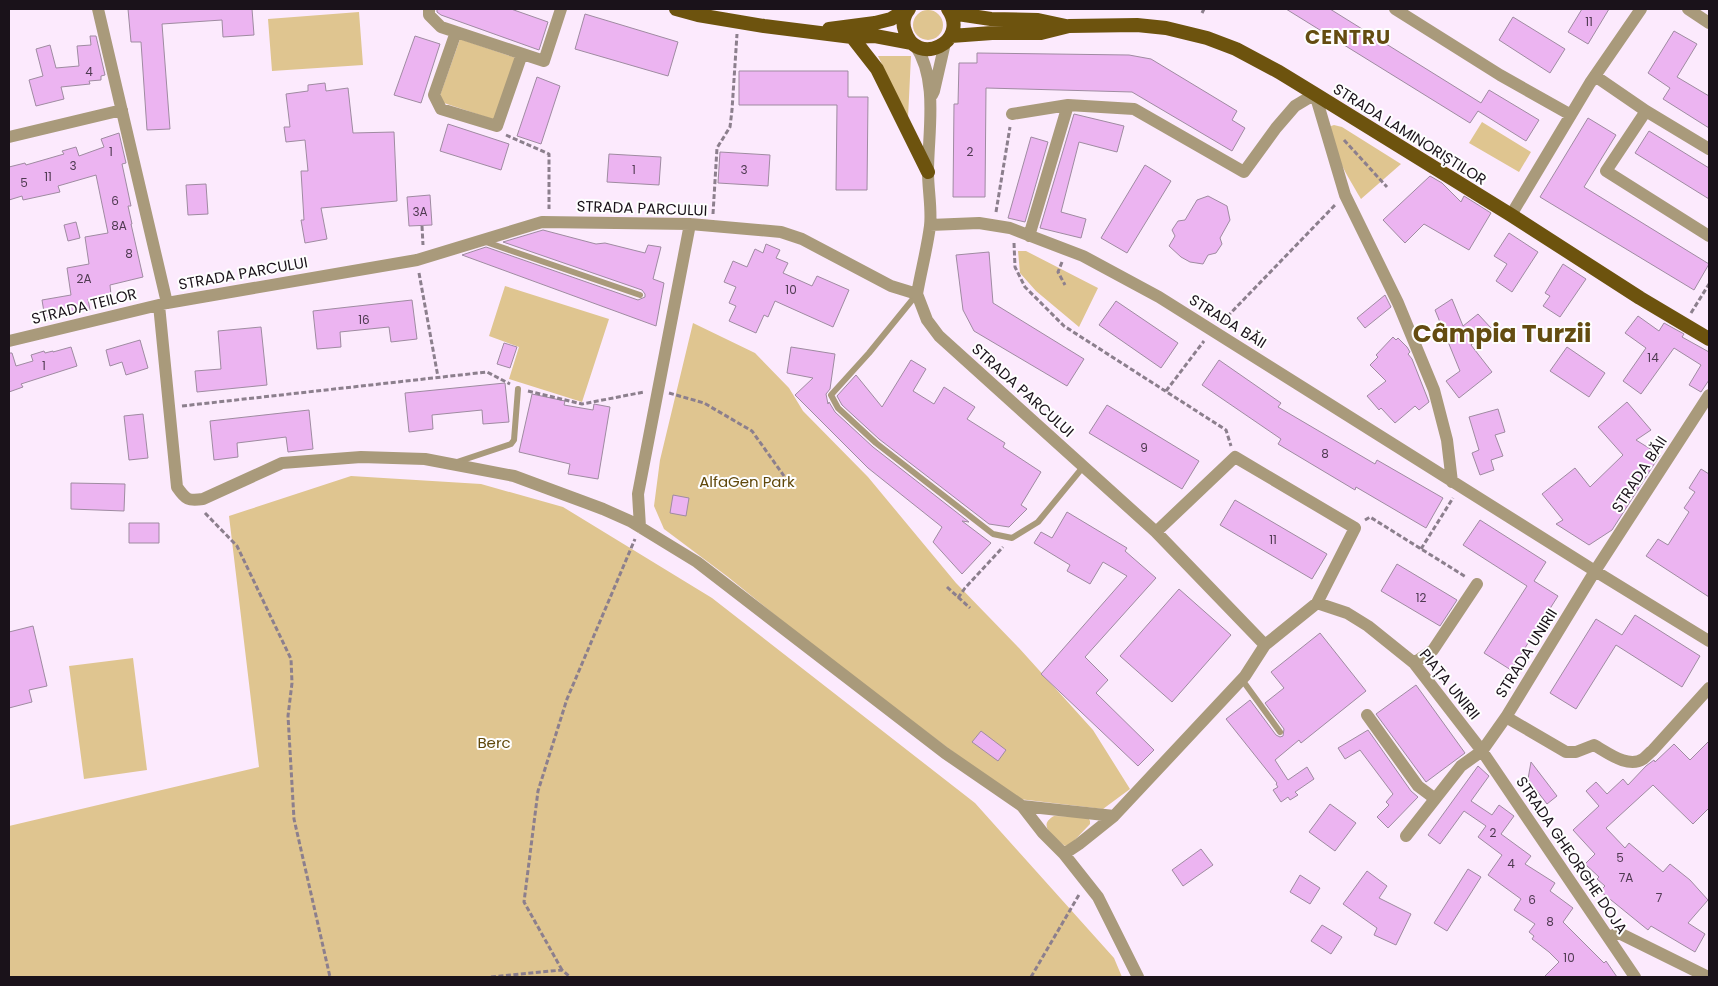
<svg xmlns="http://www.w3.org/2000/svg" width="1718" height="986" font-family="Poppins,sans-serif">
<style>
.green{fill:#dfc590}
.building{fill:#ecb4f1;stroke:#9f8ba1}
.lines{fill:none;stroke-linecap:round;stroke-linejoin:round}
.path{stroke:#8c7f8d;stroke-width:3;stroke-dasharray:5 2.5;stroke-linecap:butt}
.service{stroke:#a99a7b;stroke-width:6}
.minor{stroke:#a99a7b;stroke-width:12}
.primary{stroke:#6d530e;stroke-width:14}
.labels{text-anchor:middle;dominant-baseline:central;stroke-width:4;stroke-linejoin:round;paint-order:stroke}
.number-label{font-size:12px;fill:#4e3a50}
.street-label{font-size:15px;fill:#1a121a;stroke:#fefefe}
.park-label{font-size:15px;fill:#60480b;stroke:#fefefe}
.district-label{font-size:20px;font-weight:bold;letter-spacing:1px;fill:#644c11;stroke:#fefefe}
.town-label{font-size:25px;font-weight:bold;fill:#644c11;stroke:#fefefe}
</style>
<rect width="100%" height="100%" fill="#fceafd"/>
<path class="green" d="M913 25a15 15 0 1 1 30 0a15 15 0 1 1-30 0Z
M 359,12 L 363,65 L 272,71 L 268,19 Z
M 460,39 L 516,58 L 495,120 L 438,101 Z
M 878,56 L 911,56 L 908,118 Z
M 1482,122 L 1531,152 L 1519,172 L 1469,143 Z
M 1334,125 L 1342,127 L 1401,164 L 1361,199 C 1353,185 1325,141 1331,126 Z
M 1018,251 L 1026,251 L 1098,288 L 1079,327 L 1036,291 L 1020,273 Z
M 505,286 L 609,319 L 582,402 L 509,379 L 519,347 L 489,336 Z
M 693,323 L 755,353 L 789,388 L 803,411 L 868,477 L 956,583 L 1019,648 L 1093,730 L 1130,789 L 1103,809 L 1019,799 L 1008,793 L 832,661 L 728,577 L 664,529 L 654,506 L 660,460 Z
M 351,476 L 481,484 L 563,507 L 712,598 L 975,803 L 1114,958 L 1122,977 L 9,977 L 9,826 L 259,767 L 229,516 Z
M 133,658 L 147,770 L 84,779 L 69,666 Z
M 1054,816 L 1088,817 L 1090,821 L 1090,824 L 1071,844 L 1065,846 C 1055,837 1036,826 1054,816 Z"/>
<path class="building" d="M 128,9 L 252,9 L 254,35 L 223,37 L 222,20 L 162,24 L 170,129 L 147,130 L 141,42 L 131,42 Z
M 437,9 L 511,9 L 548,22 L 539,50 L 441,15 L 437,12 Z
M 1286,9 L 1330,9 L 1481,103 L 1489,90 L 1539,120 L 1526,141 L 1478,111 L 1470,123 Z
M 1582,9 L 1609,9 L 1588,44 L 1568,32 Z
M 585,14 L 678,42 L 668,76 L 575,49 Z
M 1513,17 L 1565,49 L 1550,73 L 1499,40 Z
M 1674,31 L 1697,44 L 1677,77 L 1709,96 L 1709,128 L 1663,99 L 1670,88 L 1648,73 Z
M 90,36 L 96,36 L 105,75 L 101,76 L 101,80 L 89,81 L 90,84 L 61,87 L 64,99 L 36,106 L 29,80 L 43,76 L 36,49 L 50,45 L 56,68 L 79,66 L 77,46 L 91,45 Z
M 415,36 L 440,44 L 421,103 L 394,95 Z
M 977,53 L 1129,55 L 1151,59 L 1237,111 L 1232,120 L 1245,128 L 1232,151 L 1132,92 L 986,88 L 985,197 L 953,197 L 954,104 L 958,104 L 959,63 L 977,63 Z
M 739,71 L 848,71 L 848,97 L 868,97 L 867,190 L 836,190 L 837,105 L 739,105 Z
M 537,77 L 560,86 L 541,144 L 517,136 Z
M 325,83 L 326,91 L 348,88 L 353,133 L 394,132 L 397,201 L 321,208 L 327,239 L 305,243 L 301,220 L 304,220 L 301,171 L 308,171 L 305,140 L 286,142 L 284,127 L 290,127 L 286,94 L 308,91 L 308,85 Z
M 1074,114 L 1124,126 L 1117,152 L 1079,142 L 1061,212 L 1086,219 L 1081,238 L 1040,228 Z
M 1588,118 L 1616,135 L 1584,187 L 1709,264 L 1694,290 L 1540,197 Z
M 448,124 L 509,144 L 501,170 L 440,151 Z
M 1649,131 L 1709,168 L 1709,199 L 1635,153 Z
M 119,133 L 126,163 L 122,164 L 131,206 L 128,206 L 132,224 L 131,224 L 143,277 L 110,285 L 111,295 L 88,299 L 90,310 L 45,318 L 42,300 L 71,295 L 67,268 L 89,264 L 85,237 L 108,233 L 96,175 L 58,186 L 60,192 L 23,200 L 22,196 L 9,200 L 9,167 L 25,163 L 26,165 L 64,154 L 62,151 L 76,147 L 79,156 L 104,147 L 101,139 Z
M 1031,137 L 1048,142 L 1025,222 L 1008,218 Z
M 720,152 L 770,155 L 768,186 L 718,183 Z
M 609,154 L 661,157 L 659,185 L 607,182 Z
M 1145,165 L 1171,181 L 1127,253 L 1101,238 Z
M 1430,176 L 1442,183 L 1461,202 L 1464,196 L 1491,213 L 1469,250 L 1424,224 L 1405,243 L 1383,220 Z
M 206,184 L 208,214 L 188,215 L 186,185 Z
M 430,195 L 432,225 L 409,226 L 407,197 Z
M 1208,196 L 1227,206 L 1230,220 L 1220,238 L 1222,244 L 1216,253 L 1208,255 L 1203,264 L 1190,262 L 1181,257 L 1169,246 L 1175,236 L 1172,230 L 1178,221 L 1185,220 L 1197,200 Z
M 76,222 L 80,238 L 68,241 L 64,225 Z
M 543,230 L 596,244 L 605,243 L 645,253 L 648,245 L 661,247 L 653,279 L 664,283 L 656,326 L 462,255 L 486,247 L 638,300 L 645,297 L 645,294 L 642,290 L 503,242 Z
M 1509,233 L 1538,252 L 1512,292 L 1496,281 L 1507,264 L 1494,256 Z
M 766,244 L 780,250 L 776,258 L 788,263 L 783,273 L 812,286 L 817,276 L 849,290 L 833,327 L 775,301 L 768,317 L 764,315 L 756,333 L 729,321 L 736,306 L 729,303 L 736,287 L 724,282 L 733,261 L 747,267 L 755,249 L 763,253 Z
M 989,252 L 993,303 L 1084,359 L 1067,386 L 974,331 L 963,310 L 956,255 Z
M 1563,264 L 1586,279 L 1560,317 L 1543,306 L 1550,296 L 1545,293 Z
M 1385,295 L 1391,307 L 1365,328 L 1357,318 Z
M 1452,299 L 1463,326 L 1478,314 L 1491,328 L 1471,345 L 1492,372 L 1459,398 L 1446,381 L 1460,371 L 1435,310 Z
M 412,300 L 417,339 L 391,342 L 389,327 L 340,332 L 341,347 L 317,349 L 313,311 Z
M 1116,301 L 1178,343 L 1161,368 L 1099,325 Z
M 1638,316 L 1659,331 L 1664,323 L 1684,334 L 1682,337 L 1709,352 L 1709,380 L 1701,392 L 1689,385 L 1701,365 L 1674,348 L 1641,394 L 1623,381 L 1646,348 L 1625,333 Z
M 261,327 L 267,385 L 197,392 L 195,371 L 221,369 L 218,331 Z
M 1393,337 L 1396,340 L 1398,338 L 1407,347 L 1410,352 L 1408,354 L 1412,359 L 1429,402 L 1419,410 L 1415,406 L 1395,423 L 1381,408 L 1379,410 L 1367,396 L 1386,381 L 1370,365 L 1378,357 L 1376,355 Z
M 140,340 L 148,368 L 126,375 L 122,362 L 110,366 L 106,350 Z
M 504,343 L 517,347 L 510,368 L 497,364 Z
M 71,347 L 77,366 L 21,384 L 23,387 L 9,392 L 9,353 L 12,353 L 16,366 L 33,361 L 31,355 L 44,351 L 45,353 L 53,351 L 53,352 Z
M 791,347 L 835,354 L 830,389 L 826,394 L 828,404 L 829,402 L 835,412 L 873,447 L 969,522 L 962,521 L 991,543 L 962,574 L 933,542 L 942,527 L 868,468 L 795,395 L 813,378 L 787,373 Z
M 1567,347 L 1605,373 L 1589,397 L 1550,371 Z
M 911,360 L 926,369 L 913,391 L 934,404 L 944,387 L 975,407 L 967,419 L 1005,443 L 1003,447 L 1041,472 L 1021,505 L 1027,509 L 1009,527 L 989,524 L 879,439 L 842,405 L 837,396 L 856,375 L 882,407 Z
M 1219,360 L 1281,403 L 1278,407 L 1375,464 L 1377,460 L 1443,498 L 1426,528 L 1356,487 L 1355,490 L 1278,444 L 1281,439 L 1202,385 Z
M 505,383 L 509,422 L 483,424 L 482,410 L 432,415 L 433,429 L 409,432 L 405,393 Z
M 532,394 L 565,401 L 564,405 L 593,410 L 594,404 L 610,407 L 598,479 L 568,474 L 570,464 L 519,452 Z
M 1627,402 L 1651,430 L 1636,440 L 1660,455 L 1612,530 L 1589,545 L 1556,524 L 1563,520 L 1542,494 L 1575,468 L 1590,487 L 1623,455 L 1598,427 Z
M 1107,405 L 1199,461 L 1182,489 L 1089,433 Z
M 1498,409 L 1505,432 L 1495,435 L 1503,456 L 1491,460 L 1494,470 L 1480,475 L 1472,453 L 1479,450 L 1469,417 Z
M 309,410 L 313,449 L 288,452 L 286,437 L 237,443 L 238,457 L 214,460 L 210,421 Z
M 143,414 L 148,458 L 129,460 L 124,416 Z
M 1701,469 L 1709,474 L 1709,597 L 1646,556 L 1658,539 L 1668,545 L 1689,512 L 1684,508 L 1695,492 L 1689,488 Z
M 71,483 L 125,484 L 124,511 L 71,509 Z
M 673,495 L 689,498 L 686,516 L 670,513 Z
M 1235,500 L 1327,554 L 1312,579 L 1220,525 Z
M 1067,512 L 1127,548 L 1125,551 L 1156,578 L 1085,657 L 1108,680 L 1096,693 L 1154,750 L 1138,766 L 1041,674 L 1127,576 L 1103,562 L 1090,584 L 1067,571 L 1070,565 L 1034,543 L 1041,532 L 1052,538 Z
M 1480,520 L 1546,562 L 1534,581 L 1558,596 L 1511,670 L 1484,653 L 1527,586 L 1463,545 Z
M 129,523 L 159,523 L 159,543 L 129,543 Z
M 1397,564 L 1457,600 L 1440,626 L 1381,591 Z
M 1179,589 L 1231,635 L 1172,702 L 1120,656 Z
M 1635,615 L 1700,656 L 1682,687 L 1616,645 L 1576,709 L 1550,693 L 1596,619 L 1622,635 Z
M 33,626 L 47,686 L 29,690 L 32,702 L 9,708 L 9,632 Z
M 1320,633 L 1366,691 L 1301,743 L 1299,740 L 1275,760 L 1288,780 L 1307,767 L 1314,779 L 1295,792 L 1298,795 L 1290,800 L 1288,797 L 1281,802 L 1273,790 L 1278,787 L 1276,784 L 1277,783 L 1226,719 L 1250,700 L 1276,735 L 1280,737 L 1283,736 L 1284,729 L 1265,703 L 1284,688 L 1271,672 Z
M 1416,685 L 1465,753 L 1426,782 L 1376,714 Z
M 1368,730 L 1411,791 L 1418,797 L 1388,828 L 1377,817 L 1389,805 L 1386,802 L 1393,794 L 1360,750 L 1345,759 L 1338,748 Z
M 981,731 L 1006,750 L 998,761 L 972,742 Z
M 1709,741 L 1709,808 L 1693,824 L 1653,785 L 1606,828 L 1625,848 L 1629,843 L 1663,872 L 1670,864 L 1690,880 L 1708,900 L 1688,923 L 1705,934 L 1695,952 L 1651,926 L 1648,930 L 1600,891 L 1605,886 L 1597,879 L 1599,877 L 1585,864 L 1595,854 L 1573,830 L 1599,806 L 1586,791 L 1596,782 L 1607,794 L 1623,779 L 1628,785 L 1646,766 L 1654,760 L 1655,762 L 1674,744 L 1690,760 Z
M 1531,762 L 1557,796 L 1547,804 L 1528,779 Z
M 1478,766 L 1489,776 L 1471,801 L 1492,815 L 1499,805 L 1514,816 L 1501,834 L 1531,856 L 1525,864 L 1555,883 L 1550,891 L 1573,908 L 1563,922 L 1604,963 L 1606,961 L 1617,977 L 1544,977 L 1559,962 L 1549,952 L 1532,939 L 1534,936 L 1529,932 L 1535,924 L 1514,910 L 1521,899 L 1488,875 L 1502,855 L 1478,837 L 1486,826 L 1464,811 L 1440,844 L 1428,835 Z
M 1330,804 L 1356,823 L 1335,851 L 1309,832 Z
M 1201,849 L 1213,865 L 1183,886 L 1172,870 Z
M 1468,869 L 1481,877 L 1447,931 L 1434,923 Z
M 1367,871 L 1387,886 L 1379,898 L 1411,914 L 1396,945 L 1374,935 L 1377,928 L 1343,904 Z
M 1300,875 L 1320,888 L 1310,904 L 1290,892 Z
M 1322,925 L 1342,937 L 1331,954 L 1311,941 Z"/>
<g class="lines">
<path class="path" d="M 1202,13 L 1204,9
M 506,135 L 549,154 L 549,209
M 1344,140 L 1387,187
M 996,212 L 1010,127
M 713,214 L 717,148 L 730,127 L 732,110 L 737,34
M 422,226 L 423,245
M 1014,243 L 1015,267 L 1025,287 L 1064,326 L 1226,430 L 1231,446
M 1062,262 L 1058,272 L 1065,285
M 419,273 L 438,377
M 1691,313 L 1709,284
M 1222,322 L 1336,204
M 528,391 L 582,404 L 644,392
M 1166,391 L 1204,341
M 669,393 L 704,403 L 752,431 L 784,476
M 182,406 L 487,372 L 510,384
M 205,513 L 237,546 L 291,659 L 292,683 L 288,716 L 294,819 L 330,977
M 1365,520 L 1370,517 L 1466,577
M 1421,549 L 1453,498
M 947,587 L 970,608
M 958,598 L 965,588 L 1003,547
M 562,970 L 524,902 L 538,791 L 567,699 L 635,539
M 491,977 L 562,970 L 570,977
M 1031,977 L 1080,893"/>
<path class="service" d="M 483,241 L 640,295
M 917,294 L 869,353 L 831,395 L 838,408 L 876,443 L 993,534 L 1012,538 L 1038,522 L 1083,467
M 457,462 L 511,444 L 514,440 L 518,389
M 1243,680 L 1243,681 L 1280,732"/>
<path class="minor" d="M 98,9 L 167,303 L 417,260 L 542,222 L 690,224 L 781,232 L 802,239 L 891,286 L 917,294
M 429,9 L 429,15 L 441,27 L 544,61 L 561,9
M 1395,9 L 1500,75 L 1571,115
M 1688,9 L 1709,23
M 456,32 L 434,95 L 441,109 L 497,126 L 522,54
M 915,45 C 939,80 928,132 928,172 C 928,190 932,209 930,226 C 927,249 921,271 917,294
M 1595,76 L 1646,111 L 1606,171 L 1709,236
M 932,95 L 934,91 L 945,43
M 1646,111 L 1709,149
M 1012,114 L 1068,105
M 9,137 L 122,110
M 1511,215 L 1590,83 L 1641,9
M 930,225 L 979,223 L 1010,228 L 1083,256 L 1159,297 L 1595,571 L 1709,641
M 1029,236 L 1068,105 L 1134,109 L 1244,172 L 1276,128 L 1295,106 L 1315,94 L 1345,195 L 1398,303 L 1434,390 L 1447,440 L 1452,482
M 917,294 L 927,320 L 939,336 L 1156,532 L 1265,645
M 159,305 L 177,487 C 186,500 188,501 203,499 L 282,463 L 361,457 L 425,459 L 514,476 L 603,509 L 630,521 L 697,562 L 945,753 L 1022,806 L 1114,816 L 1245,676 L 1265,645 L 1317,603 L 1347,613 L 1368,626 L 1414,663 L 1482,751 L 1635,977
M 9,341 L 167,303
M 640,527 L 638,494 L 690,224
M 1156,532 L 1235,457 L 1355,528 L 1317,603
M 1414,663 L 1433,650 L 1477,584
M 1367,715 L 1418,786 L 1434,798
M 1506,717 L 1566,752 L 1576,752 L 1594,745 C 1607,752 1628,769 1643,759 C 1646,757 1649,753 1652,751 L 1709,688
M 1022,806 L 1043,833 L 1064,854 L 1079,844 L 1114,816
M 1406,836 L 1461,766 L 1482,751 L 1506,717 L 1595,571 L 1709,395
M 1064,854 L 1098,897 L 1138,977
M 1608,937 L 1616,934 L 1621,934 L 1708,977"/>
<path class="primary" d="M 676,9 L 698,15 L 764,26 L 852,37 L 875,36 L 912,43
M 909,9 C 904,15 902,23 905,31 C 916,68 971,42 948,9
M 951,13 L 991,19 L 1038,20 L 1066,26
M 829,29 L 875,23 L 891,19 L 907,9
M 951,36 L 992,33 L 1041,33 L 1069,26 L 1137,25 L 1166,28 L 1207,38 L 1236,49 L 1279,72 L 1315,94 L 1511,215 L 1640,298 L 1709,339
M 852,37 L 877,69 L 928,172"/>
</g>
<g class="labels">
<g class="number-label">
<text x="1589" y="21">11</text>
<text x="89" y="71">4</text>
<text x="111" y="151">1</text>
<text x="970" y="151">2</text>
<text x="73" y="165">3</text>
<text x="634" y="169">1</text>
<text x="744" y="169">3</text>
<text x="48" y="176">11</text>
<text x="24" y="182">5</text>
<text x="115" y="200">6</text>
<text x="420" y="211">3A</text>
<text x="119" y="225">8A</text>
<text x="129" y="253">8</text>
<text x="84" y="278">2A</text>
<text x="791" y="289">10</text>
<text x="364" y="319">16</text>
<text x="1653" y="357">14</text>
<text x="44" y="365">1</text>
<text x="1144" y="447">9</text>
<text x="1325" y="453">8</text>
<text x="1273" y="539">11</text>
<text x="1421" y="597">12</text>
<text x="1493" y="832">2</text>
<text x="1620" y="857">5</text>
<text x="1511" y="863">4</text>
<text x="1626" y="877">7A</text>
<text x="1659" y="897">7</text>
<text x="1532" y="899">6</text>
<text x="1550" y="921">8</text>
<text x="1569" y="957">10</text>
</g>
<g class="street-label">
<text transform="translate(1410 134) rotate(32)">STRADA LAMINORIȘTILOR</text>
<text transform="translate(642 208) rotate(2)">STRADA PARCULUI</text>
<text transform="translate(243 273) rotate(-10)">STRADA PARCULUI</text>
<text transform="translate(84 306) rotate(-14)">STRADA TEILOR</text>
<text transform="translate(1228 321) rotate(32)">STRADA BĂII</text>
<text transform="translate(1023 390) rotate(42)">STRADA PARCULUI</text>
<text transform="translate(1639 474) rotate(-57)">STRADA BĂII</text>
<text transform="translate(1526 653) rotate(-58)">STRADA UNIRII</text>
<text transform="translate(1450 684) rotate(51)">PIAȚA UNIRII</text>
<text transform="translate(1572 855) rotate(56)">STRADA GHEORGHE DOJA</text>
</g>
<g class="park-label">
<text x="747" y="481">AlfaGen Park</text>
<text x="494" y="742">Berc</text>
</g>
<g class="district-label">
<text x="1348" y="37">CENTRU</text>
</g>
<g class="town-label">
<text x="1502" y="333">Câmpia Turzii</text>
</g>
</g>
<rect width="1718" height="986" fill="none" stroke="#1a121a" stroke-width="20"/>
</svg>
